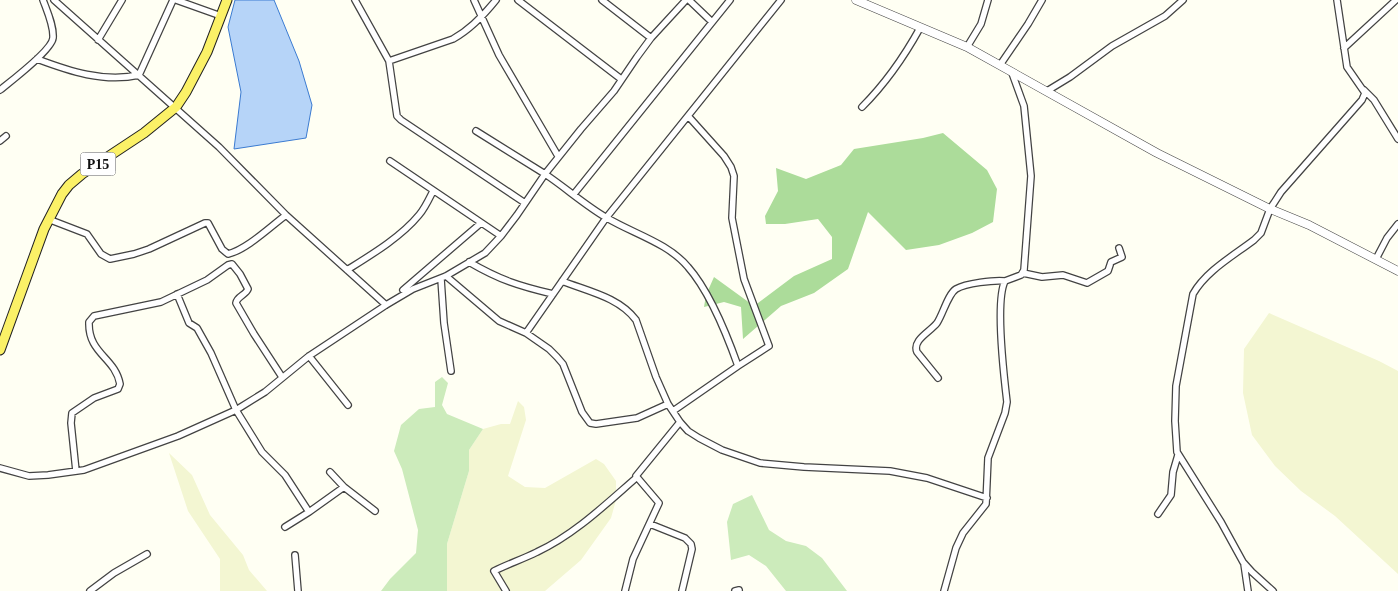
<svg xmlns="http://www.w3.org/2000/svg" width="1398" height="591" font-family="'Times New Roman',serif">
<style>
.farmland{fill:#f3f6d2}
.green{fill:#ccebbb}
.forest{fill:#acdc9a}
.water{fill:#b6d4f8;stroke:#3b7bd1}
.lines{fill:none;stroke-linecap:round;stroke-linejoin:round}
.minor-casing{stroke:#434343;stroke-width:8}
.tertiary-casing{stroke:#434343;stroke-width:9}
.primary-casing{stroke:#212121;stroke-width:11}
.minor{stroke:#fff;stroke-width:5.5}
.tertiary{stroke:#fff;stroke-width:8}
.primary{stroke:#fbf167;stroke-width:9}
.labels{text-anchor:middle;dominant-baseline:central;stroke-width:5;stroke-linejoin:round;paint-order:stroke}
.shield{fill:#fff;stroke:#585858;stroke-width:1}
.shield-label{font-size:14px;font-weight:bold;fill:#101010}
</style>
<rect width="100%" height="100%" fill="#fffff3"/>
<path class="farmland" d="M 1269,313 L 1379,361 L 1398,371 L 1398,574 L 1335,516 L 1301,491 L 1275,466 L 1252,435 L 1243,393 L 1244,349 Z
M 518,401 L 524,407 L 526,420 L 508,476 L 525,487 L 545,488 L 596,459 L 604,464 L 616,481 L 616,500 L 611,518 L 581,560 L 545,591 L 447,591 L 447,544 L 469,471 L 469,450 L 483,429 L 501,424 L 510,424 Z
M 169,453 L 192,475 L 210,515 L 243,555 L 249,570 L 267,591 L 220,591 L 220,559 L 188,511 Z"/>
<path class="green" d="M 442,377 L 448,383 L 442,405 L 447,414 L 483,429 L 469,450 L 469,471 L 447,544 L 447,591 L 381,591 L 390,579 L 416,553 L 418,530 L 402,469 L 394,451 L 401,425 L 419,409 L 435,407 L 435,382 Z
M 752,495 L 769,530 L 786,541 L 806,546 L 822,558 L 847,591 L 786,591 L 766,566 L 749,555 L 731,560 L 727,522 L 733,504 Z"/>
<path class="forest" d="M 943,133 L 987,170 L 997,189 L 993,222 L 972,233 L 939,245 L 906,250 L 868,212 L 848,269 L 814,293 L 781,306 L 743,339 L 741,307 L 724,302 L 704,307 L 706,295 L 714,277 L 754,306 L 794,276 L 832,259 L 832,237 L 818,219 L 785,224 L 766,224 L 765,216 L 778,191 L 776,168 L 806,179 L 841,165 L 854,149 L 923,138 Z"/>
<path class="water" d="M 235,0 L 274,0 L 299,61 L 312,105 L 306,138 L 234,149 L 241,92 L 228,27 Z"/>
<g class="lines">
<defs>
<path id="minor" d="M 54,0 L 219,147 L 286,215 L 386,305
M 176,0 L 221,16
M 355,0 L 389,61 L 397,116 L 401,120 L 525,203
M 474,0 L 499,55 L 558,156
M 518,0 L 621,79
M 602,0 L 651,38
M 686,0 L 651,38 L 637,57 L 614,91 L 581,129 L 545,174 C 566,188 586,206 607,218 C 634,234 668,243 688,267 C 710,292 727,335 738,366
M 689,0 L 712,22
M 98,40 L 122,0
M 967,47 L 981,24 L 988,0
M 1344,48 L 1396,0
M 37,59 C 69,71 104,83 139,75 L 173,0
M 389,61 L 453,39 C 471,29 484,15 496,0
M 1000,65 L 1028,24 L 1042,0
M 0,90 C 10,82 52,50 53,38 C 54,26 47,11 43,0
M 1364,90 L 1374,100 L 1398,139
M 1047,91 L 1070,77 L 1112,46 L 1165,16 L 1183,0
M 862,107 C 885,84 904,57 920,28
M 0,141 L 6,136
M 390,161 L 501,236
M 574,194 L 730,0
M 48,219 L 87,234 L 101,254 L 110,259 L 134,254 L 149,249 L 205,223 L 208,223 L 222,249 L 228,254 C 246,250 270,227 286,215
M 1376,259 L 1387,238 L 1398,224
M 469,262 C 500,280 519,286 553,294
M 347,270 C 371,255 401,237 419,215 C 425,208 429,199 433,191
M 1023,273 L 1042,277 L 1063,275 L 1087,283 L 1108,271 L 1111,262 L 1122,257 L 1119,248
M 446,276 L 499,321 L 526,333 L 549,349 L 557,357 L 563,364 L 582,412 L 590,423 L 596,424 L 637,418 L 668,404
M 441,279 L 444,323 L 451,371
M 562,281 C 587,291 619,297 636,320 L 656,377 L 668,404 L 680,422 L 688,431 L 699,438 L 722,450 L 760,463 L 804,467 L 890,471 L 927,478 L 987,498
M 403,290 L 481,223
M 177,294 L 189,323 L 197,328 L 211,353 L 236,410 L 262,452 L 285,475 L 309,512
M 526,333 L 606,218 L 781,0
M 309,356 L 348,405
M 938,378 L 917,352 C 912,340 930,332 937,323 C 943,314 948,294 956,289 C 966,283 994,280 1005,281
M 673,411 L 738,366 L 769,346 L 744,279 L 732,218 L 734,176 L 731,167 L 724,156 L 689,117
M 0,468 L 29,476 L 48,475 L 84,470 L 178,436 L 236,410 L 265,392 L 309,356 L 386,305 L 413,289 L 446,276 L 485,253 L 501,236 L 517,215 L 545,174 L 476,131
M 76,471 L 71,423 L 72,413 L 94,398 L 118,389 L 120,384 C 115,357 88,354 89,322 L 94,316 L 161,302 L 207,280 L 228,265 L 232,264 L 240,274 L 248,289 C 246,295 237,296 236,303 L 254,334 L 282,377
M 330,472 L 344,487
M 1158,514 L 1171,495 L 1173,472 L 1178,455
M 650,524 L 685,538 L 691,544 L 692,549 L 682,591
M 285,527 L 309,512 L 344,487 L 375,511
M 295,555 L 298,591
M 1244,564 L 1248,591
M 90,591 L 114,573 L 147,554
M 506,591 L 494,571 C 508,564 523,559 537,552 C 574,535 606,504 636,478
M 625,591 L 633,559 L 659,503 L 636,476 L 680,422
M 735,591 L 739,590
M 944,591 L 956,548 L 963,533 L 986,504 L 988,458 L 1005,413 L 1007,402 C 1004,377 995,301 1005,281 L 1021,275 L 1024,270 L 1031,176 L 1024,106 L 1012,73
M 1273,591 L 1252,572 L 1243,562 L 1221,522 L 1177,452 L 1175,421 L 1176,386 L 1193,294 C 1206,271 1233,256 1254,240 L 1261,233 L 1270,209 L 1281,192 L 1362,100 L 1365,93 L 1347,67 L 1337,0"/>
<path id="tertiary" d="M 856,0 L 967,47 L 1157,153 L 1270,209 L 1309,225 L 1398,271"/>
<path id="primary" d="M 0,350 L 44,229 L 62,194 L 69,185 L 82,174 L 144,133 L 176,107 L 186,92 L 207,52 L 227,0"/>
</defs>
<use href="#minor" class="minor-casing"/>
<use href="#tertiary" class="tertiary-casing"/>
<use href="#primary" class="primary-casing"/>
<use href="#minor" class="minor"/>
<use href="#tertiary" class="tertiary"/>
<use href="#primary" class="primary"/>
</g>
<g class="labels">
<rect class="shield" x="80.5" y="152.5" width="35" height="23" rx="4"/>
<g class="shield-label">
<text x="98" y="164">P15</text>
</g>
</g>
</svg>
